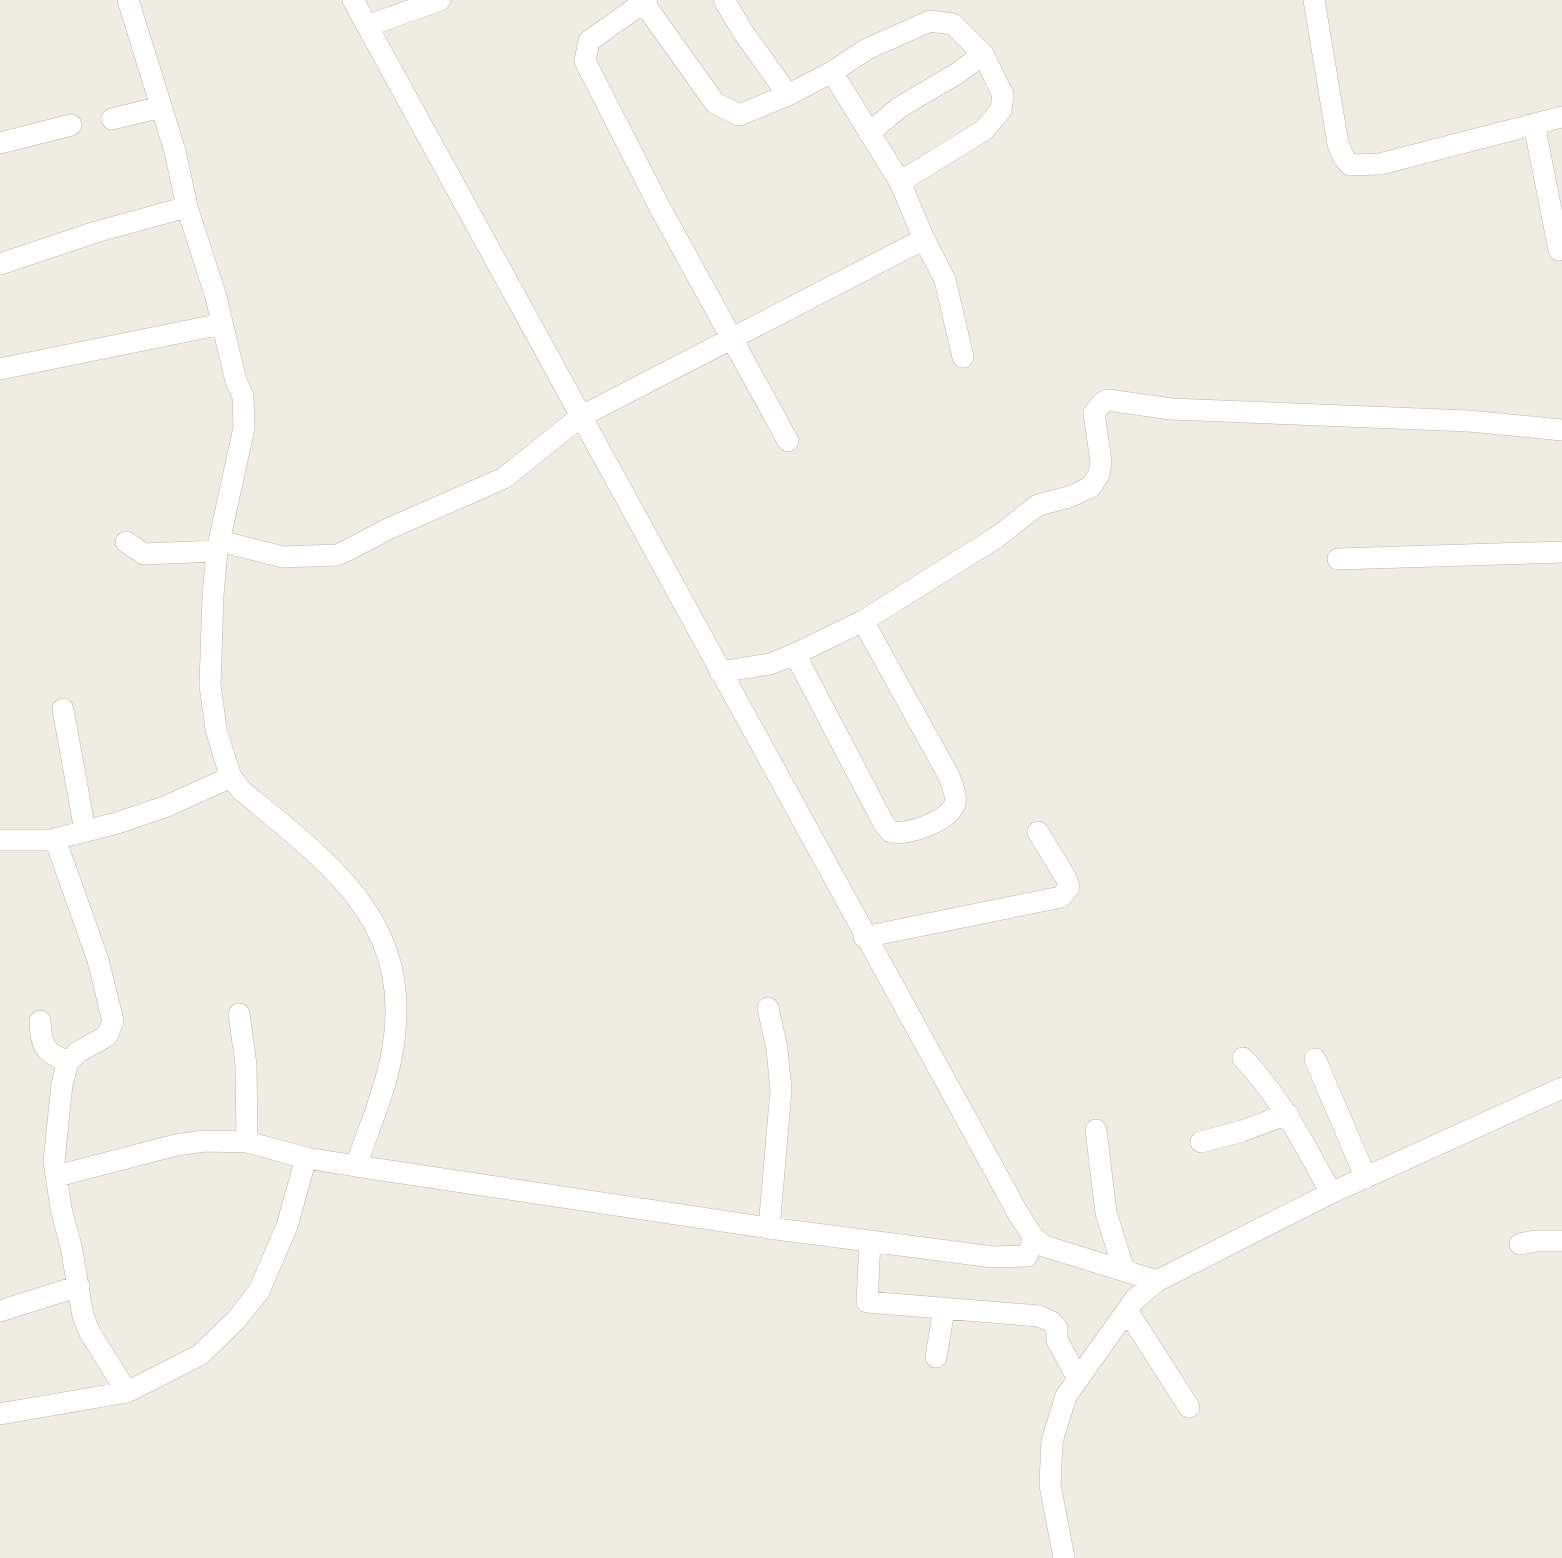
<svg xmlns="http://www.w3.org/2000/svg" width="1562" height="1558" font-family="'DM Sans',sans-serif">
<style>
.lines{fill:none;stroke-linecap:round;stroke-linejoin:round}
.minor-casing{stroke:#bdb6ab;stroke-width:22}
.minor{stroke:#fff;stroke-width:21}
</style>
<rect width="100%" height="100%" fill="#efece4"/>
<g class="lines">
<defs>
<path id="minor" d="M 128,0 L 175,151 L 187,207 L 216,297 L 236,381 L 243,396 L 244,428 L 217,551 L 213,595 L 210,685 L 216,729 L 224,756 L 231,777 L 242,791 C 333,866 418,925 391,1058 C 385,1092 367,1133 356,1166 L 769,1228 L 993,1257 L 1027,1256 L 1034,1238
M 353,0 L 1019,1215 L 1034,1238 L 1044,1246 L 1157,1281 L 1331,1193 L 1562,1088
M 647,0 L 589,41 L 585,61 L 659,206 L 788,441
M 724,0 L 743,32 L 788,95
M 1314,0 L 1338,144 L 1344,158 L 1350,165 L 1380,164 L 1562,117
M 643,2 L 715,103 L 739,115 L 788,95 L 832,72 L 867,49 L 930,21 L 953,24 L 983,54 L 1003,95 L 1001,110 L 984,130 L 900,182
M 367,26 L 440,0
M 832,72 L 900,182 L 924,239 L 945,280 L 963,357
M 112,119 L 161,107
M 1534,124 L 1559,250
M 869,133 L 900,107 L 958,73 L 983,54
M 0,143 L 71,125
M 0,264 L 96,232 L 187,207
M 0,369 L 222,324
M 219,541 L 283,557 L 337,555 L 346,551 L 388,529 L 504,478 L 580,417 L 924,239
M 126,542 L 144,554 L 217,551
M 1338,559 L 1562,552
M 795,654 L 884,824 L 891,832 C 908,835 946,822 954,806 C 958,798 952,784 949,776 L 863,621
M 720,672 L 770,664 L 795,654 L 863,621 L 997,537 L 1038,505 L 1069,497 L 1091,487 L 1099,474 L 1101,462 L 1094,413 L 1102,403 L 1108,400 L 1171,409 L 1469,421 L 1562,430
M 63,709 L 85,831
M 55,839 L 98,960 L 113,1021 L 107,1036 L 78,1052 L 68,1062 L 62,1084 L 54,1161 L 61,1209 L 71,1246 L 83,1316 L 90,1333 L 127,1392
M 0,840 L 51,840 L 117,823 L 167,806 L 231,777
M 864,937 L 1061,897 L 1069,887 L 1066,878 L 1038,832
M 768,1008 L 777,1049 L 781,1090 L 769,1228
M 239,1014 L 246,1065 L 247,1142
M 40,1021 C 41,1046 44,1052 68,1062
M 1243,1058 C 1283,1101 1303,1142 1331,1193
M 1315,1059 L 1366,1178
M 1096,1130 L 1106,1213 L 1124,1270
M 1201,1142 L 1242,1131 L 1288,1114
M 57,1176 L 176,1145 L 204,1141 L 247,1142 L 306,1158 L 356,1166
M 870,1241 L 867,1302 L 1039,1316 L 1052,1322 L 1057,1328 L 1057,1340 L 1078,1379
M 1520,1244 L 1535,1241 L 1562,1241
M 0,1311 L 79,1286
M 1128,1312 L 1189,1407
M 936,1357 L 944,1309
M 0,1414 L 127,1392 L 200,1355 L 236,1320 L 259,1291 L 287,1226 L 306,1158
M 1064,1558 L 1050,1485 L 1052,1441 L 1066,1396 L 1135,1299 L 1157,1281"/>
</defs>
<use href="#minor" class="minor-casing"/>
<use href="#minor" class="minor"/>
</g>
</svg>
